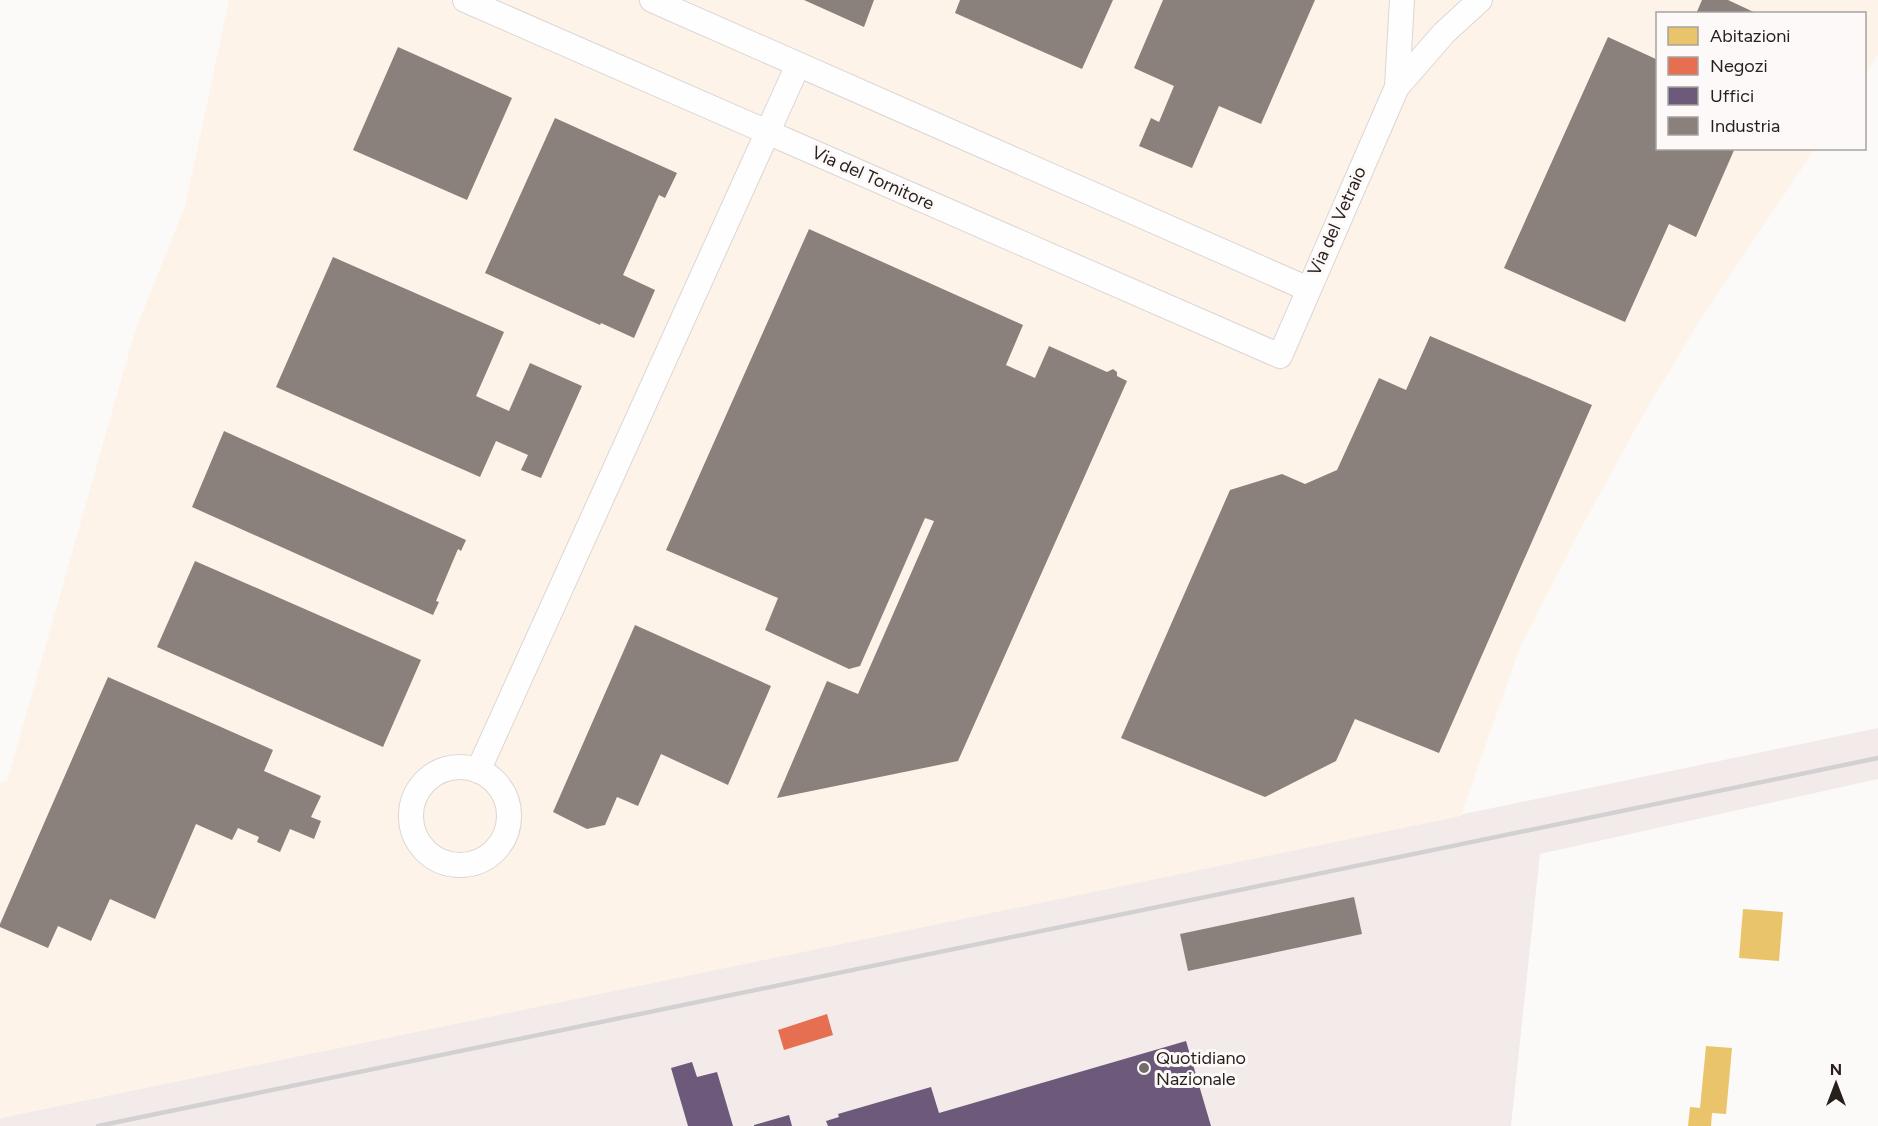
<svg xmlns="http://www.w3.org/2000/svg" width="1878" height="1126" font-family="Figtree,sans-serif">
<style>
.built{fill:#f3ebe9}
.industrial{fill:#fef3e9}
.homes{fill:#e9c46a}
.shops{fill:#e76f51}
.offices{fill:#6d597a}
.industry{fill:#8a817c}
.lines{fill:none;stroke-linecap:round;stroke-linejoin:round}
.street-casing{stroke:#dbd6d4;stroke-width:26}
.street{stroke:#fffefe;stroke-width:24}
.rail{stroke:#d2d1d1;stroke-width:4.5}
.poi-dot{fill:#716c69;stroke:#fdf9f8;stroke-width:2}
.labels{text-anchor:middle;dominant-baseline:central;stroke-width:6;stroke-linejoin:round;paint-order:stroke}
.street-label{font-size:18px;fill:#261f1c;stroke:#fdf9f8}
.poi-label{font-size:18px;fill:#261f1c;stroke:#fdf9f8;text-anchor:start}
</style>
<rect width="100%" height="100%" fill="#fcfaf9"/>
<path class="built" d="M 1878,728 L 1878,779 L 1540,854 L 1511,1126 L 0,1126 L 0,1118 Z"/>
<path class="industrial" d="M 229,0 L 1878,0 L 1878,55 L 1865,75 L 1864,14 L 1658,14 L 1658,148 L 1815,149 L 1697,325 L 1642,417 L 1577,536 L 1519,650 L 1461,816 L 0,1118 L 0,782 L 7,781 L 135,331 L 185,206 Z"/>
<path class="homes" d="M 1743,909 L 1783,912 L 1779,961 L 1739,958 Z
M 1706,1046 L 1732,1048 L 1726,1114 L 1712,1113 L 1711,1126 L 1688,1126 L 1690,1107 L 1700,1108 Z"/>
<path class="shops" d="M 827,1014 L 833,1035 L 784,1050 L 778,1030 Z"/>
<path class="offices" d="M 1186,1041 L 1211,1126 L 828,1126 L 826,1121 L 839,1117 L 838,1114 L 931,1087 L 939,1113 Z
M 692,1062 L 697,1077 L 717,1072 L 733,1126 L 688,1126 L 671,1068 Z
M 789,1115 L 792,1126 L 754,1126 L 754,1125 Z"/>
<path class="industry" d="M 804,0 L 874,0 L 864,27 Z
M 960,0 L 1113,0 L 1082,69 L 955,13 Z
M 1163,0 L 1315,0 L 1261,124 L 1219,106 L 1192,168 L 1139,146 L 1151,118 L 1159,122 L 1174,86 L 1134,68 Z
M 1702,0 L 1728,0 L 1758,14 L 1696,14 Z
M 1608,37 L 1658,60 L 1658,148 L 1735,148 L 1696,237 L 1669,224 L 1625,322 L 1504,268 Z
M 398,47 L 512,98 L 467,200 L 353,150 Z
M 555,118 L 677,173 L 665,198 L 659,195 L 623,275 L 655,290 L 634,338 L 601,323 L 600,325 L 485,273 Z
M 809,229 L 1023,325 L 1006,365 L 1035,378 L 1049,346 L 1107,372 L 1113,369 L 1117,372 L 1117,376 L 1127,381 L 958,761 L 777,798 L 827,681 L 858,694 L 934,521 L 925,518 L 860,666 L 849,669 L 765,630 L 778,598 L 666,550 Z
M 333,257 L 504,332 L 476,396 L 509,411 L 530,363 L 582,386 L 541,478 L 521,470 L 528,455 L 496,441 L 480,477 L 276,387 Z
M 1430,336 L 1592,405 L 1439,753 L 1355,719 L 1336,761 L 1265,797 L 1121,738 L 1230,490 L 1282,474 L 1305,484 L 1337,470 L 1379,378 L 1406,390 Z
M 224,431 L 466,540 L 461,551 L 458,549 L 436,601 L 439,602 L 433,615 L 192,507 Z
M 195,561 L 421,660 L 383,747 L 157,647 Z
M 635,625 L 771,686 L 728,785 L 661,754 L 638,806 L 617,797 L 605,825 L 587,829 L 553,812 Z
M 108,677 L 273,750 L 264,771 L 321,796 L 311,817 L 321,821 L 314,839 L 290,829 L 280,852 L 257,842 L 259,837 L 238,828 L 232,840 L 196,824 L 155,919 L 110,899 L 91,941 L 58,926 L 48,948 L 0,927 L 0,924 Z
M 1354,897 L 1362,934 L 1188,971 L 1180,934 Z"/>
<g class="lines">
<defs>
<path id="street" d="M 465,0 L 1280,356 L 1397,87 L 1444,33 L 1480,0
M 652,0 L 1308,289
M 1397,87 L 1402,0
M411 816a49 49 0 1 1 98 0a49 49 0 1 1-98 0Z
M 478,771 L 798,65"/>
</defs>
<use href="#street" class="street-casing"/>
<use href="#street" class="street"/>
<path class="rail" d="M 98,1126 L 1878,758"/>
</g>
<circle class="poi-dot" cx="1144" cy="1068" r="6"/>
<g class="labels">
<g class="street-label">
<text transform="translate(873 178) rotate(24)">Via del Tornitore</text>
<text transform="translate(1337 221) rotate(-66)">Via del Vetraio</text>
</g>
<g class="poi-label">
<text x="1156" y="1058">Quotidiano<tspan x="1156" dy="21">Nazionale</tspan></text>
</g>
</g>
<rect x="1656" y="12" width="210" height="138" fill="#fdf9f8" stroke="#a7a2a0" stroke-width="1.5"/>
<rect x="1668" y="27" width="30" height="18" fill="#e9c46a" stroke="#a7a2a0" stroke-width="1.5"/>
<text x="1710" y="42" font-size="18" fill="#261f1c">Abitazioni</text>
<rect x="1668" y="57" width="30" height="18" fill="#e76f51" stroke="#a7a2a0" stroke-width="1.5"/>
<text x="1710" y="72" font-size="18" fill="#261f1c">Negozi</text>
<rect x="1668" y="87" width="30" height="18" fill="#6d597a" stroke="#a7a2a0" stroke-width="1.5"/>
<text x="1710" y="102" font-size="18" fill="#261f1c">Uffici</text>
<rect x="1668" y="117" width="30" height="18" fill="#8a817c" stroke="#a7a2a0" stroke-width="1.5"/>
<text x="1710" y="132" font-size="18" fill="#261f1c">Industria</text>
<g transform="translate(1836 1084)" stroke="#fdf9f8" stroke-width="4.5" paint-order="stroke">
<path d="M0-4.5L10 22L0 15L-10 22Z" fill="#261f1c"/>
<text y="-9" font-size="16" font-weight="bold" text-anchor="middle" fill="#261f1c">N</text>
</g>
</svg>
